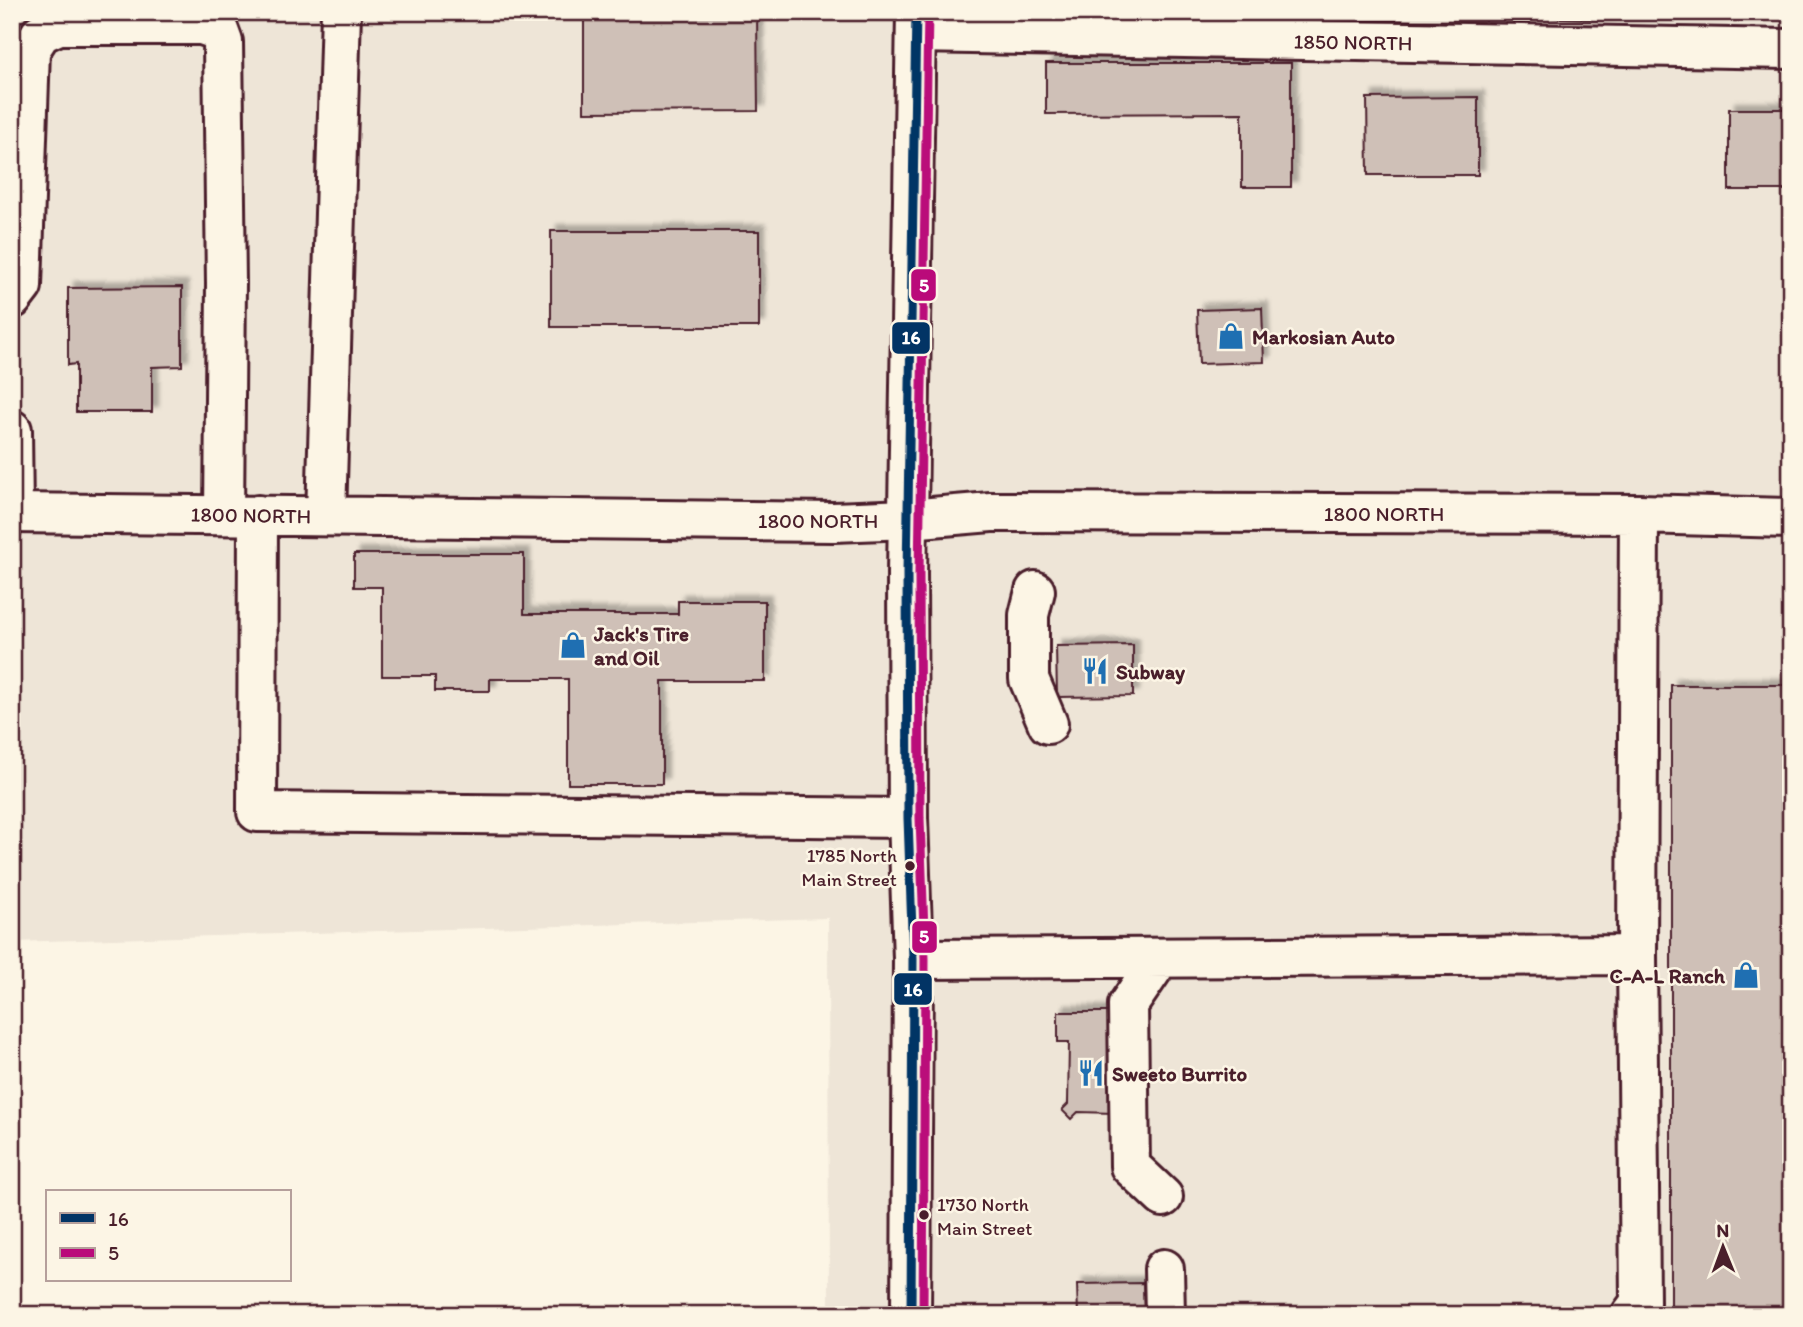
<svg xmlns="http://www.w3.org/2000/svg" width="1803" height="1327" font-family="Itim,sans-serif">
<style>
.built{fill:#eee5d7}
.building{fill:#cfc0b7;stroke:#4a1f2b;stroke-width:2;filter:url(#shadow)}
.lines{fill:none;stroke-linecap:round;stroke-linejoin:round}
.minor-casing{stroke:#4a1f2b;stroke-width:44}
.major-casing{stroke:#4a1f2b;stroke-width:44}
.minor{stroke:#fcf5e5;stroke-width:38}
.major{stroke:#fcf5e5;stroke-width:38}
.bus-1-casing{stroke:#fcf5e5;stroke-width:14}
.bus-2-casing{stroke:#fcf5e5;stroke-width:14}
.bus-1{stroke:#023465;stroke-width:9}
.bus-2{stroke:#ba0a7a;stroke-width:9}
.bus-dot{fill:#4a1f2b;stroke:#fcf5e5;stroke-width:2.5}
.labels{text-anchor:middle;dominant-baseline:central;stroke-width:5;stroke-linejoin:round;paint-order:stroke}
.bus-label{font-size:19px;fill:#4a1f2b;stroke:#fcf5e5;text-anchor:end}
.street-label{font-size:21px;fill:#4a1f2b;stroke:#fcf5e5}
.poi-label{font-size:21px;font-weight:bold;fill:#4a1f2b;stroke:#fcf5e5;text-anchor:start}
.line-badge{stroke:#fcf5e5;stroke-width:2.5}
.badge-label{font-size:19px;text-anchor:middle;font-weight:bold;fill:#fff}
</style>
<defs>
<filter id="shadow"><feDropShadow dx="6" dy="-6" stdDeviation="2" flood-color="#0004"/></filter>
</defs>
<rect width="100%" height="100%" fill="#fcf5e5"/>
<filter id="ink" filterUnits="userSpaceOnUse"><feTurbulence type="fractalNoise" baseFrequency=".0143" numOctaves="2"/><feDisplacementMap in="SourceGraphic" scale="14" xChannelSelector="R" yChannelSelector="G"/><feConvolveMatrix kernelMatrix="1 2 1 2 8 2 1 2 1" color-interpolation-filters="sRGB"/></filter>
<g filter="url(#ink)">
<path class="built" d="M 12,12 L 1791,12 L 1791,1315 L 829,1315 L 828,918 L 12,942 Z"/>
<path class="building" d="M 584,12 L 757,12 L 758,111 L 584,112 Z
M 1520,12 L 1616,12 L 1616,20 L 1519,17 Z
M 1046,63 L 1291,63 L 1291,187 L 1242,187 L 1242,113 L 1046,114 Z
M 1478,97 L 1478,175 L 1368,175 L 1367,98 Z
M 1729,109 L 1791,109 L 1791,190 L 1729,190 Z
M 551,231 L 759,231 L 759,327 L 551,327 Z
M 1783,250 L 1791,250 L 1791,327 L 1783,327 Z
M 182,287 L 182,366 L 152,367 L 152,412 L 76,412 L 76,364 L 68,365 L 68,288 Z
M 1262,308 L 1264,362 L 1199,364 L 1197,310 Z
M 354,554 L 524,554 L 524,614 L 678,614 L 678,601 L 765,601 L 765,681 L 662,681 L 662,784 L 568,784 L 568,679 L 490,679 L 490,691 L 435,691 L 435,676 L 382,676 L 382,587 L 354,587 Z
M 1133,645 L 1133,696 L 1057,697 L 1056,646 Z
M 1671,685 L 1791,685 L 1791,1315 L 1671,1315 Z
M 1058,1012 L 1114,1012 L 1114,1113 L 1078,1112 L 1071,1119 L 1062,1110 L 1068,1104 L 1069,1042 L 1058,1042 Z
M 1143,1283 L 1144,1315 L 1078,1315 L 1077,1284 Z"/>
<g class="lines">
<defs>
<path id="minor" d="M 916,33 L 1791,49
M 12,299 L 22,286 L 30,50 L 41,33 L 59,25 L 202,25 L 219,31 L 223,42 L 226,283 L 224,515
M 12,430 L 13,513
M 12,513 L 834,522 L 908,519 L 991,512 L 1639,514 L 1791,518
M 258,515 L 257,812 L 908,818
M 326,516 L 341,12
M 1035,591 L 1029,615 L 1029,679 L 1048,724
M 1160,958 L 1128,1005 L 1130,1166 L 1163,1197
M 913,959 L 1637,955
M 1164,1269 L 1165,1315
M 1631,1315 L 1640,1303 L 1637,955 L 1639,514"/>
<path id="major" d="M 911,1315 L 913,959 L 908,818 L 907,573 L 916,12"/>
</defs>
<use href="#minor" class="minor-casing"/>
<use href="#major" class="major-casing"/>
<use href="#minor" class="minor"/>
<use href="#major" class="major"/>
<defs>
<path id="bus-1" d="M 911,1315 L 913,959 L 908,818 L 907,573 L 916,12"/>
<path id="bus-2" d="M 923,1315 L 925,959 L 920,818 L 919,573 L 928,12"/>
</defs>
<use href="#bus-1" class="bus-1-casing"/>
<use href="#bus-2" class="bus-2-casing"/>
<use href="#bus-1" class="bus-1"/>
<use href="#bus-2" class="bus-2"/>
</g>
</g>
<defs>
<symbol id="shop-bare" viewBox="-9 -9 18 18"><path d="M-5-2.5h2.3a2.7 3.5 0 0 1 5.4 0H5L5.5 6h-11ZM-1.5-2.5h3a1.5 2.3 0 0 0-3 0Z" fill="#1f6fb2" stroke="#fcf5e5" stroke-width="2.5" paint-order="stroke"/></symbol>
<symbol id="restaurant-bare" viewBox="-9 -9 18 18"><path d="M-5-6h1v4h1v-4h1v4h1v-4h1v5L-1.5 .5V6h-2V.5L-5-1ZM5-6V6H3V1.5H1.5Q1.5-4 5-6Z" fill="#1f6fb2" stroke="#fcf5e5" stroke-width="2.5" paint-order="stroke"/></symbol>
</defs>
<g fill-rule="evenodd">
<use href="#shop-bare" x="1212" y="317" width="38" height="38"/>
<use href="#shop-bare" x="554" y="626" width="38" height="38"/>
<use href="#restaurant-bare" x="1076" y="652" width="38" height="38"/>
<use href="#shop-bare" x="1727" y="956" width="38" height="38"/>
<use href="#restaurant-bare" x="1072" y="1054" width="38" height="38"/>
</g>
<g class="bus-dot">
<circle cx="910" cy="866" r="6"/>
<circle cx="924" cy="1215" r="6"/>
</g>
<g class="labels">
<g class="bus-label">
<text x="897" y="855">1785 North<tspan x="897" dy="24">Main Street</tspan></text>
<text x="937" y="1204" text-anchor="start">1730 North<tspan x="937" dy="24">Main Street</tspan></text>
</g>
<g class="street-label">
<text transform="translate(1353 42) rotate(1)">1850 NORTH</text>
<text x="1384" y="513">1800 NORTH</text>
<text transform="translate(251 515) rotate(1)">1800 NORTH</text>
<text x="818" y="520">1800 NORTH</text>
</g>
<g class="poi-label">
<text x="1252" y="336">Markosian Auto</text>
<text x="594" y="633">Jack's Tire<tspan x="594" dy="24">and Oil</tspan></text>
<text x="1116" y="671">Subway</text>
<text x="1725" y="975" text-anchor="end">C-A-L Ranch</text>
<text x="1112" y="1073">Sweeto Burrito</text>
</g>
</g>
<g class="line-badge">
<rect x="910" y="268" width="27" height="34" rx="7" fill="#ba0a7a"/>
<rect x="891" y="321" width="40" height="34" rx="7" fill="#023465"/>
<rect x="911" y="920" width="27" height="34" rx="7" fill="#ba0a7a"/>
<rect x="893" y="972" width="40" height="34" rx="7" fill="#023465"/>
</g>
<g class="badge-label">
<text x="924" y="292">5</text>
<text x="911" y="344">16</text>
<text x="924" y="943">5</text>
<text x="913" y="996">16</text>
</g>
<rect width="1803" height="1327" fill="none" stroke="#fcf5e5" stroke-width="42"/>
<rect x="21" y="21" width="1761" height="1285" fill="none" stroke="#4a1f2b" stroke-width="2.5" filter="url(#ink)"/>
<rect x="46" y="1190" width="245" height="91" fill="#fcf5e5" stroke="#b59f9b" stroke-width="2"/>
<rect x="60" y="1213" width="35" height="10" fill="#023465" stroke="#b59f9b" stroke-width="2"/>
<text x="108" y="1226" font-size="21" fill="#4a1f2b">16</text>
<rect x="60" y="1248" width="35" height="10" fill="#ba0a7a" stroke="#b59f9b" stroke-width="2"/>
<text x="108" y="1260" font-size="21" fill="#4a1f2b">5</text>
<g transform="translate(1723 1247) rotate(359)" stroke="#fcf5e5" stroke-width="5" paint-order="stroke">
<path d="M0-5L12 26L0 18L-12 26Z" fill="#4a1f2b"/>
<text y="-10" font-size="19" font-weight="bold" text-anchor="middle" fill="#4a1f2b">N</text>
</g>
</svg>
